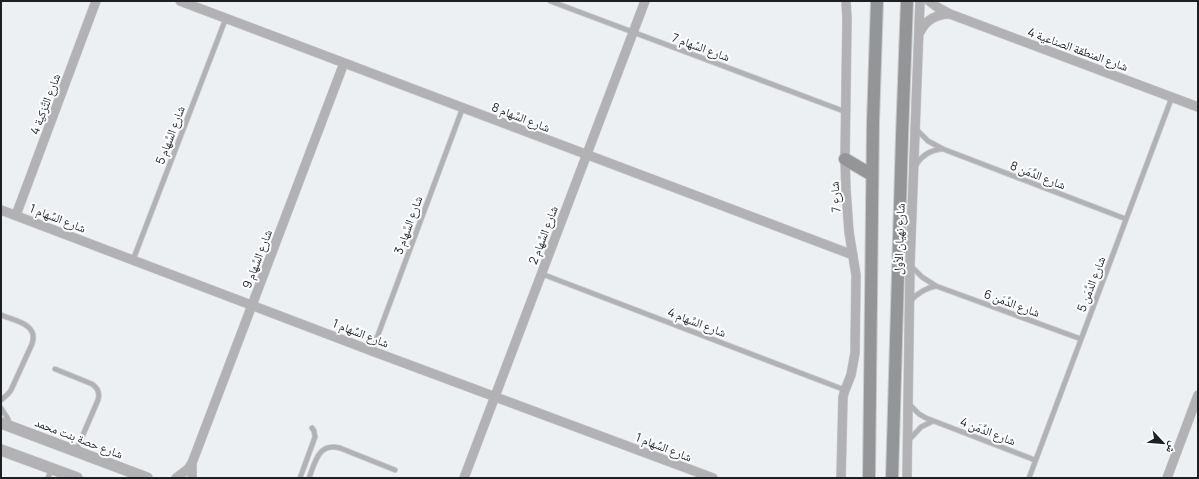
<svg xmlns="http://www.w3.org/2000/svg" width="1199" height="479" font-family="Manrope,'Noto Naskh Arabic',sans-serif">
<style>
.lines{fill:none;stroke-linecap:round;stroke-linejoin:round}
.service-casing{stroke:#c8cacd;stroke-width:6}
.minor-casing{stroke:#c8cacd;stroke-width:10}
.tertiary-casing{stroke:#c8cacd;stroke-width:12}
.secondary-casing{stroke:#c8cacd;stroke-width:14}
.service{stroke:#b2b2b4;stroke-width:4.5}
.minor{stroke:#b2b2b4;stroke-width:9}
.tertiary{stroke:#b2b2b4;stroke-width:11}
.secondary{stroke:#949597;stroke-width:12}
.labels{text-anchor:middle;dominant-baseline:central;stroke-width:4;stroke-linejoin:round;paint-order:stroke}
.street-label{font-size:12px;fill:#1e1f20;stroke:#fcfdff}
</style>
<rect width="100%" height="100%" fill="#edf0f3"/>
<g class="lines">
<defs>
<path id="service" d="M 550,1 L 846,112
M 916,129 L 928,141 L 943,149 L 1126,219
M 916,165 C 922,155 931,150 942,149
M 133,260 L 226,18
M 911,266 L 922,277 L 936,286 L 1081,339
M 542,274 L 845,390
M 910,301 C 918,293 925,288 936,286
M 1,315 C 15,321 39,324 32,344 L 11,390 L 8,394 L 1,400
M 372,351 L 463,107
M 55,369 L 92,384 C 98,388 100,393 98,400 L 76,451
M 909,404 L 919,414 L 926,418 L 1035,460
M 1,408 L 8,419 L 9,424
M 909,440 L 921,427 L 933,421
M 48,478 L 52,468
M 300,478 L 315,437 L 314,431 L 312,428
M 309,478 C 315,463 318,442 340,448 L 395,470
M 1029,478 L 1172,97"/>
<path id="minor" d="M 180,1 L 853,255
M 929,1 L 937,7 L 950,14 L 1198,107
M 920,32 C 926,20 936,14 950,14
M 1,210 L 372,351 L 713,478
M 16,215 L 96,1
M 176,478 L 188,469 L 192,463
M 192,478 L 192,463 L 344,63
M 464,478 L 645,1
M 841,478 L 843,397 L 845,390 L 851,375 L 855,353 L 856,275 L 849,232 L 846,190 L 845,159 L 847,19 L 846,1
M 907,478 L 910,265 L 920,1
M 1167,478 L 1198,395"/>
<path id="tertiary" d="M 1,423 L 147,478
M 1,450 L 77,478"/>
<path id="secondary" d="M 845,159 L 872,175
M 869,478 L 873,122 L 877,1
M 892,478 L 902,137 L 907,1"/>
</defs>
<use href="#service" class="service-casing"/>
<use href="#minor" class="minor-casing"/>
<use href="#tertiary" class="tertiary-casing"/>
<use href="#secondary" class="secondary-casing"/>
<use href="#service" class="service"/>
<use href="#minor" class="minor"/>
<use href="#tertiary" class="tertiary"/>
<use href="#secondary" class="secondary"/>
</g>
<g class="labels">
<g class="street-label">
<text transform="translate(701 47) rotate(20)">شارع السِّهام 7</text>
<text transform="translate(1078 49) rotate(20)">شارع المنطقة الصناعية 4</text>
<text transform="translate(45 104) rotate(-69)">شارع التَّزكية 4</text>
<text transform="translate(521 117) rotate(21)">شارع السِّهام 8</text>
<text transform="translate(170 135) rotate(-69)">شارع السِّهام 5</text>
<text transform="translate(1038 175) rotate(21)">شارع الدِّمَن 8</text>
<text transform="translate(835 197) rotate(-94)">شارع 7</text>
<text transform="translate(58 218) rotate(21)">شارع السِّهام 1</text>
<text transform="translate(408 225) rotate(-70)">شارع السِّهام 3</text>
<text transform="translate(543 235) rotate(-69)">شارع السِّهام 2</text>
<text transform="translate(899 239) rotate(-88)">شارع نهيان الأول</text>
<text transform="translate(257 259) rotate(-69)">شارع السِّهام 9</text>
<text transform="translate(1091 284) rotate(-69)">شارع الدِّمَن 5</text>
<text transform="translate(1012 303) rotate(20)">شارع الدِّمَن 6</text>
<text transform="translate(697 322) rotate(21)">شارع السِّهام 4</text>
<text transform="translate(361 333) rotate(21)">شارع السِّهام 1</text>
<text transform="translate(988 431) rotate(21)">شارع الدِّمَن 4</text>
<text transform="translate(79 438) rotate(21)">شارع حصة بنت محمد</text>
<text transform="translate(664 447) rotate(21)">شارع السِّهام 1</text>
</g>
</g>
<rect width="1199" height="479" fill="none" stroke="#1e1f20" stroke-width="4"/>
<g transform="translate(1163 443) rotate(116)" stroke="#fcfdff" stroke-width="3" paint-order="stroke">
<path d="M0-3L7 15L0 10L-7 15Z" fill="#1e1f20"/>
<text y="-6" font-size="11" font-weight="bold" text-anchor="middle" fill="#1e1f20">ش</text>
</g>
</svg>
